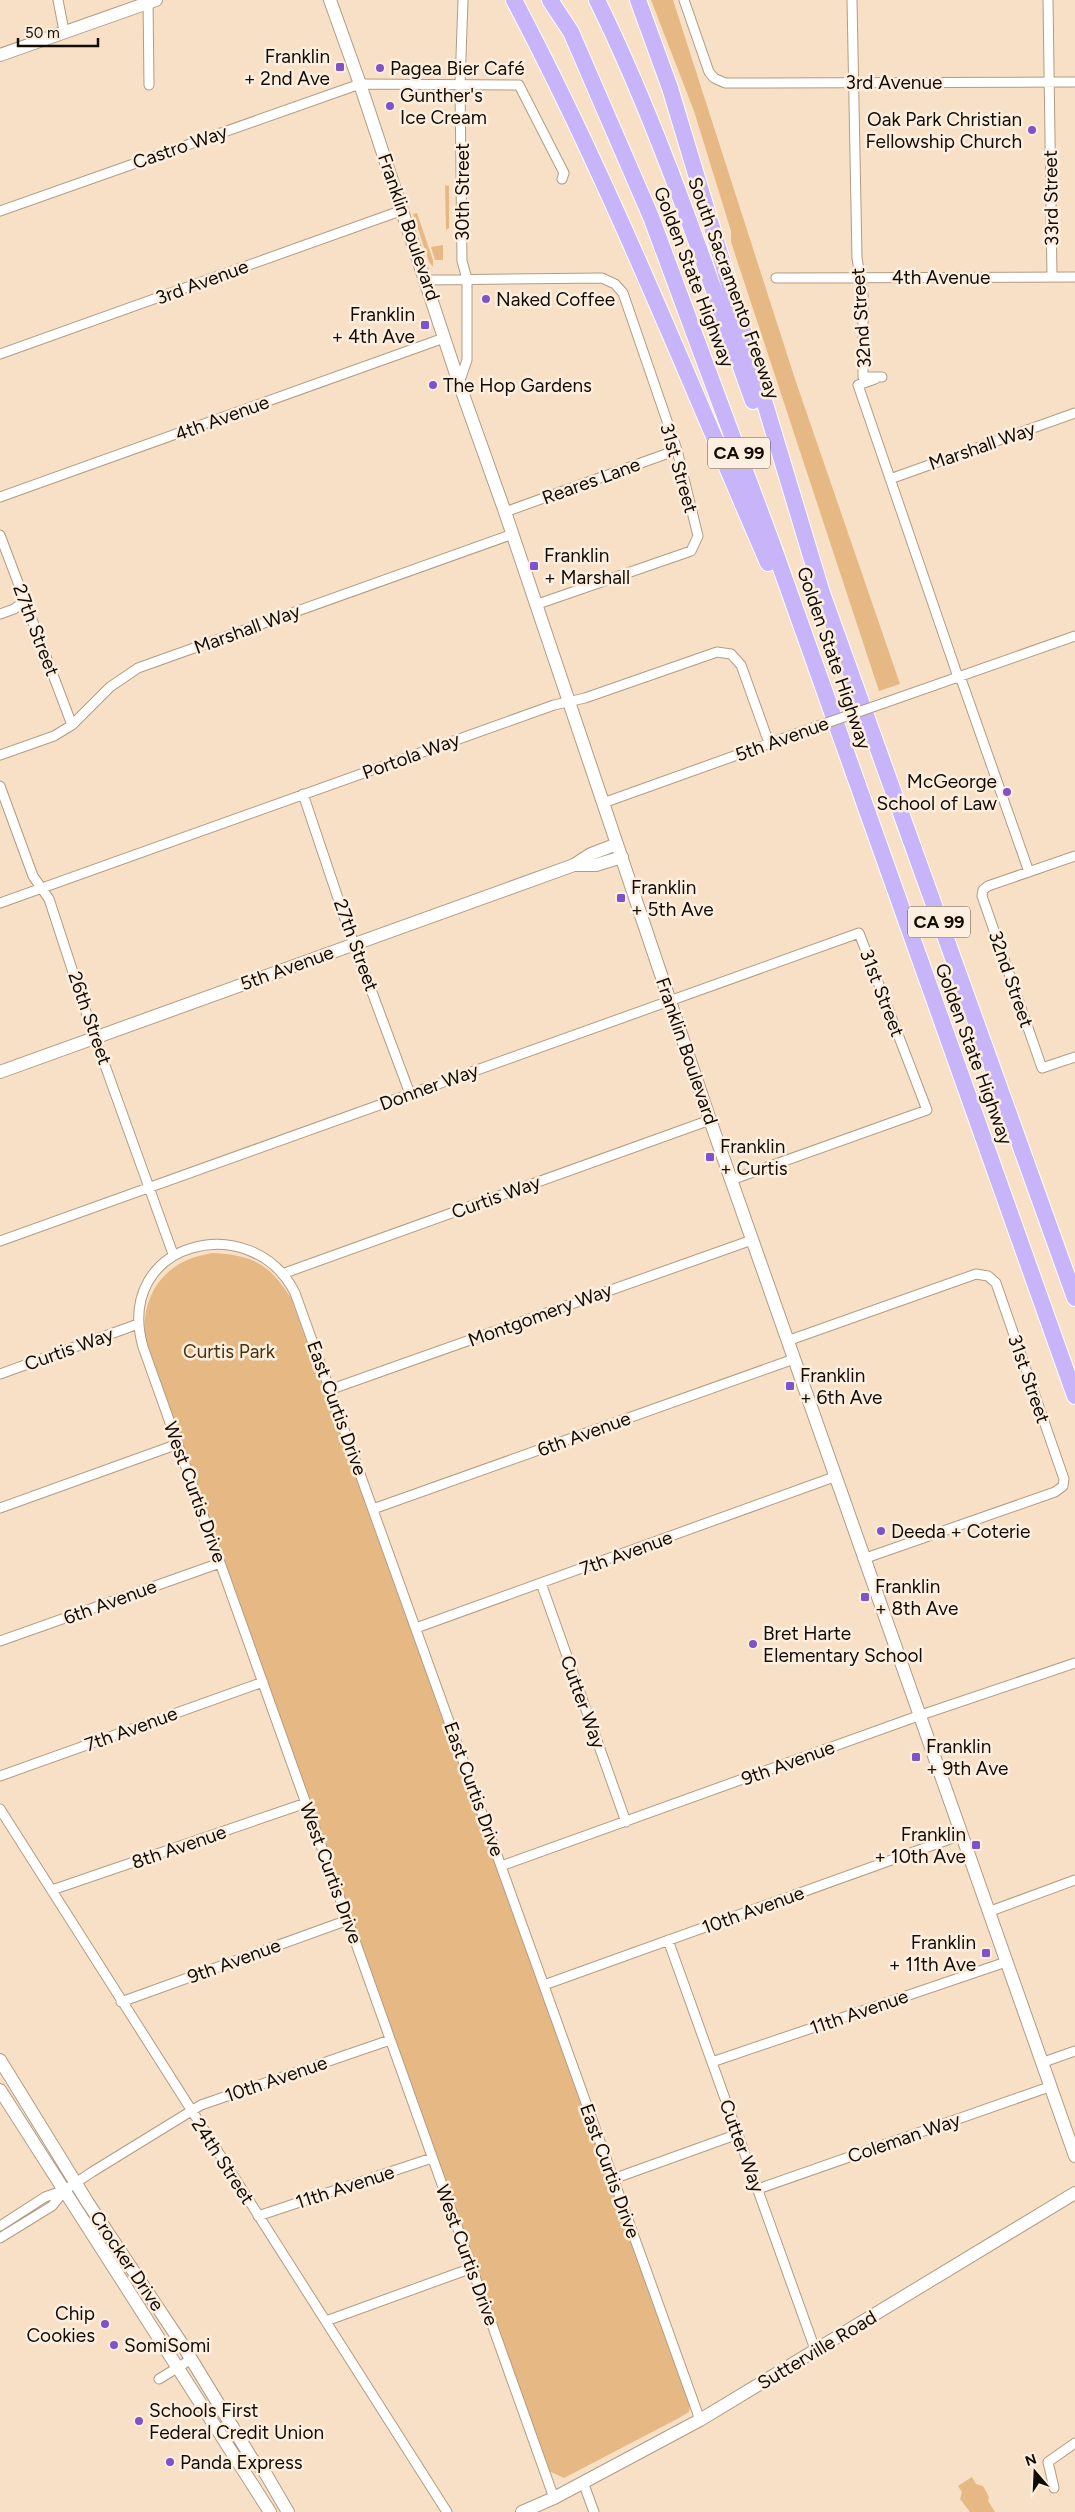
<svg xmlns="http://www.w3.org/2000/svg" width="1075" height="2512" font-family="Figtree,sans-serif">
<style>
.green{fill:#e6b984}
.lines{fill:none;stroke-linecap:round;stroke-linejoin:round}
.street-casing{stroke:#b19c83;stroke-width:11}
.secondary-casing{stroke:#b19c83;stroke-width:14}
.highway-casing{stroke:#fff;stroke-width:18}
.street{stroke:#fff;stroke-width:9}
.secondary{stroke:#fff;stroke-width:12}
.highway{stroke:#c8b4f9;stroke-width:16}
.street-bridge-casing{stroke:#b19c83;stroke-width:11;stroke-linecap:butt}
.street-bridge{stroke:#fff;stroke-width:9}
.poi-dot{fill:#8052ca;stroke:#fdefdf;stroke-width:2}
.labels{text-anchor:middle;dominant-baseline:central;stroke-width:5;stroke-linejoin:round;paint-order:stroke}
.shield{fill:#fdefdf;stroke:#595046;stroke-width:1}
.shield-label{font-size:18px;font-weight:bold;fill:#130c04}
.poi-label{font-size:19px;fill:#130c04;stroke:#fdefdf;text-anchor:start}
.street-label{font-size:19px;fill:#130c04;stroke:#fdefdf}
.park-label{font-size:19px;fill:#4a3211;stroke:#fdefdf}
</style>
<rect width="100%" height="100%" fill="#f7e0c6"/>
<path class="green" d="M 651,0 L 673,0 L 795,379 L 900,684 L 879,691 L 731,242 L 731,231 L 694,111 Z
M 445,185 L 449,186 L 449,228 L 446,230 Z
M 417,213 L 433,260 L 433,267 L 429,262 L 413,214 Z
M 443,245 L 443,260 L 435,260 L 431,247 Z
M 213,1253 C 253,1255 269,1264 291,1298 L 690,2403 L 689,2412 L 677,2419 L 564,2478 L 549,2471 L 146,1347 C 138,1298 162,1260 213,1253 Z
M 972,2477 L 976,2484 L 983,2486 L 989,2497 L 988,2501 L 995,2512 L 970,2512 L 960,2499 L 962,2492 L 958,2486 Z"/>
<g class="lines">
<defs>
<path id="street" d="M 58,0 L 64,31
M 148,0 L 149,85
M 684,0 L 709,72 L 714,78 L 725,83 L 1075,82
M 852,0 L 857,258 L 863,295 L 863,377 L 882,377
M 1048,0 L 1052,276
M 0,211 L 360,84 L 519,85 L 564,173 L 562,179
M 776,278 L 1075,277
M 427,280 L 602,278 L 615,284 L 623,293 L 677,450 L 698,536 L 691,551 L 535,605
M 0,354 L 403,210
M 875,379 L 858,385 L 958,677
M 459,383 L 467,360 L 467,279 L 462,261 L 460,84 L 463,0
M 890,479 L 1075,413
M 0,497 L 444,338
M 505,512 L 677,450
M 0,535 L 72,725
M 0,614 L 14,609 L 25,601
M 960,676 L 1029,872
M 884,703 L 1075,636
M 0,755 L 54,736 L 72,725 L 110,687 L 138,668 L 513,534
M 0,786 L 33,876 L 49,899 L 89,1021 L 173,1254
M 303,794 L 348,928 L 410,1094
M 603,803 L 818,726
M 1075,856 L 988,886 L 983,890 L 982,896 L 1042,1068 L 1075,1057
M 0,903 L 554,705 L 585,698 L 717,652 L 731,654 L 741,665 L 769,743
M 0,1241 L 859,933 L 927,1110 L 731,1180
M 282,1274 L 710,1120
M 787,1341 L 976,1274 L 988,1276 L 996,1283 L 1064,1479 L 1063,1486 L 1055,1492 L 863,1559
M 0,1374 L 138,1324
M 329,1390 L 752,1240
M 0,1508 L 178,1444
M 373,1509 L 794,1359
M 541,1583 L 626,1822
M 416,1628 L 834,1477
M 0,1641 L 220,1563
M 0,1776 L 263,1682
M 0,1809 L 447,2512
M 501,1866 L 918,1716 L 1075,1663
M 52,1890 L 306,1803
M 988,1912 L 1075,1880
M 668,1940 L 816,2352
M 544,1985 L 961,1835
M 121,2002 L 348,1920
M 712,2062 L 1006,1962
M 1041,2063 L 1075,2051
M 613,2179 L 738,2134
M 758,2189 L 1049,2087
M 258,2216 L 432,2158
M 0,2226 L 45,2197 L 65,2190
M 0,2238 L 52,2206 L 65,2190 L 92,2172 L 201,2105 L 390,2040
M 326,2321 L 472,2268
M 159,2379 L 190,2360
M 583,2482 L 594,2512
M 1054,2488 L 1048,2462 L 1075,2443
M 554,2498 L 143,1347 C 113,1240 253,1208 295,1293 L 700,2420"/>
<path id="secondary" d="M 330,0 L 360,84 L 459,383 L 505,512 L 710,1120 L 1075,2156
M 0,55 L 156,0
M 574,865 L 596,865 L 622,857
M 0,1072 L 574,865 L 591,854 L 617,844
M 0,2060 L 88,2203 L 182,2344 L 252,2459 L 264,2471 L 288,2512
M 0,2090 L 270,2512
M 522,2512 L 554,2498 L 700,2420 L 1075,2193"/>
<path id="highway" d="M 514,0 C 610,182 686,374 768,563
M 550,0 L 571,32 L 651,217 L 773,546 L 1075,1396
M 597,0 C 660,129 705,266 753,401
M 638,0 L 670,88 L 822,593 L 1075,1298"/>
</defs>
<use href="#street" class="street-casing"/>
<use href="#secondary" class="secondary-casing"/>
<use href="#highway" class="highway-casing"/>
<use href="#street" class="street"/>
<use href="#secondary" class="secondary"/>
<use href="#highway" class="highway"/>
<defs>
<path id="street-bridge" d="M 818,726 L 884,703"/>
</defs>
<use href="#street-bridge" class="street-bridge-casing"/>
<use href="#street-bridge" class="street-bridge"/>
</g>
<g class="poi-dot">
<rect x="335" y="62" width="10" height="10" rx="2.5"/>
<circle cx="380" cy="68" r="5"/>
<circle cx="390" cy="106" r="5"/>
<circle cx="1032" cy="130" r="5"/>
<circle cx="486" cy="299" r="5"/>
<rect x="420" y="320" width="10" height="10" rx="2.5"/>
<circle cx="433" cy="385" r="5"/>
<rect x="529" y="561" width="10" height="10" rx="2.5"/>
<circle cx="1007" cy="792" r="5"/>
<rect x="616" y="893" width="10" height="10" rx="2.5"/>
<rect x="705" y="1152" width="10" height="10" rx="2.5"/>
<rect x="785" y="1381" width="10" height="10" rx="2.5"/>
<circle cx="881" cy="1531" r="5"/>
<rect x="860" y="1592" width="10" height="10" rx="2.5"/>
<circle cx="753" cy="1644" r="5"/>
<rect x="911" y="1752" width="10" height="10" rx="2.5"/>
<rect x="971" y="1840" width="10" height="10" rx="2.5"/>
<rect x="981" y="1948" width="10" height="10" rx="2.5"/>
<circle cx="105" cy="2324" r="5"/>
<circle cx="114" cy="2345" r="5"/>
<circle cx="139" cy="2421" r="5"/>
<circle cx="170" cy="2462" r="5"/>
</g>
<g class="labels">
<g class="shield">
<rect x="708" y="437.5" width="62" height="31" rx="4"/>
<rect x="908" y="906.5" width="62" height="31" rx="4"/>
</g>
<g class="shield-label">
<text x="739" y="453">CA 99</text>
<text x="939" y="922">CA 99</text>
</g>
<g class="poi-label">
<text x="330" y="56" text-anchor="end">Franklin<tspan x="330" dy="22">+ 2nd Ave</tspan></text>
<text x="390" y="68">Pagea Bier Café</text>
<text x="400" y="95">Gunther's<tspan x="400" dy="22">Ice Cream</tspan></text>
<text x="1022" y="119" text-anchor="end">Oak Park Christian<tspan x="1022" dy="22">Fellowship Church</tspan></text>
<text x="496" y="299">Naked Coffee</text>
<text x="415" y="314" text-anchor="end">Franklin<tspan x="415" dy="22">+ 4th Ave</tspan></text>
<text x="443" y="385">The Hop Gardens</text>
<text x="544" y="555">Franklin<tspan x="544" dy="22">+ Marshall</tspan></text>
<text x="997" y="781" text-anchor="end">McGeorge<tspan x="997" dy="22">School of Law</tspan></text>
<text x="631" y="887">Franklin<tspan x="631" dy="22">+ 5th Ave</tspan></text>
<text x="720" y="1146">Franklin<tspan x="720" dy="22">+ Curtis</tspan></text>
<text x="800" y="1375">Franklin<tspan x="800" dy="22">+ 6th Ave</tspan></text>
<text x="891" y="1531">Deeda + Coterie</text>
<text x="875" y="1586">Franklin<tspan x="875" dy="22">+ 8th Ave</tspan></text>
<text x="763" y="1633">Bret Harte<tspan x="763" dy="22">Elementary School</tspan></text>
<text x="926" y="1746">Franklin<tspan x="926" dy="22">+ 9th Ave</tspan></text>
<text x="966" y="1834" text-anchor="end">Franklin<tspan x="966" dy="22">+ 10th Ave</tspan></text>
<text x="976" y="1942" text-anchor="end">Franklin<tspan x="976" dy="22">+ 11th Ave</tspan></text>
<text x="95" y="2313" text-anchor="end">Chip<tspan x="95" dy="22">Cookies</tspan></text>
<text x="124" y="2345">SomiSomi</text>
<text x="149" y="2410">Schools First<tspan x="149" dy="22">Federal Credit Union</tspan></text>
<text x="180" y="2462">Panda Express</text>
</g>
<g class="street-label">
<text x="894" y="82">3rd Avenue</text>
<text transform="translate(180 147) rotate(-19)">Castro Way</text>
<text transform="translate(462 192) rotate(-90)">30th Street</text>
<text transform="translate(1051 198) rotate(-91)">33rd Street</text>
<text transform="translate(409 227) rotate(71)">Franklin Boulevard</text>
<text transform="translate(694 277) rotate(69)">Golden State Highway</text>
<text x="941" y="277">4th Avenue</text>
<text transform="translate(202 282) rotate(-20)">3rd Avenue</text>
<text transform="translate(734 288) rotate(70)">South Sacramento Freeway</text>
<text transform="translate(861 318) rotate(-94)">32nd Street</text>
<text transform="translate(222 418) rotate(-20)">4th Avenue</text>
<text transform="translate(982 446) rotate(-19)">Marshall Way</text>
<text transform="translate(679 468) rotate(74)">31st Street</text>
<text transform="translate(591 481) rotate(-20)">Reares Lane</text>
<text transform="translate(247 629) rotate(-20)">Marshall Way</text>
<text transform="translate(36 630) rotate(69)">27th Street</text>
<text transform="translate(834 658) rotate(71)">Golden State Highway</text>
<text transform="translate(782 739) rotate(-20)">5th Avenue</text>
<text transform="translate(411 756) rotate(-20)">Portola Way</text>
<text transform="translate(356 945) rotate(70)">27th Street</text>
<text transform="translate(287 968) rotate(-20)">5th Avenue</text>
<text transform="translate(1011 979) rotate(71)">32nd Street</text>
<text transform="translate(882 993) rotate(69)">31st Street</text>
<text transform="translate(90 1018) rotate(71)">26th Street</text>
<text transform="translate(687 1051) rotate(71)">Franklin Boulevard</text>
<text transform="translate(974 1054) rotate(70)">Golden State Highway</text>
<text transform="translate(429 1087) rotate(-20)">Donner Way</text>
<text transform="translate(496 1197) rotate(-20)">Curtis Way</text>
<text transform="translate(540 1315) rotate(-20)">Montgomery Way</text>
<text transform="translate(69 1349) rotate(-20)">Curtis Way</text>
<text transform="translate(1029 1379) rotate(71)">31st Street</text>
<text transform="translate(337 1408) rotate(70)">East Curtis Drive</text>
<text transform="translate(584 1434) rotate(-20)">6th Avenue</text>
<text transform="translate(195 1492) rotate(70)">West Curtis Drive</text>
<text transform="translate(626 1553) rotate(-20)">7th Avenue</text>
<text transform="translate(110 1602) rotate(-20)">6th Avenue</text>
<text transform="translate(583 1702) rotate(70)">Cutter Way</text>
<text transform="translate(131 1729) rotate(-20)">7th Avenue</text>
<text transform="translate(788 1763) rotate(-20)">9th Avenue</text>
<text transform="translate(474 1789) rotate(70)">East Curtis Drive</text>
<text transform="translate(179 1847) rotate(-19)">8th Avenue</text>
<text transform="translate(331 1873) rotate(70)">West Curtis Drive</text>
<text transform="translate(753 1910) rotate(-20)">10th Avenue</text>
<text transform="translate(234 1961) rotate(-20)">9th Avenue</text>
<text transform="translate(859 2012) rotate(-19)">11th Avenue</text>
<text transform="translate(276 2079) rotate(-19)">10th Avenue</text>
<text transform="translate(904 2138) rotate(-19)">Coleman Way</text>
<text transform="translate(742 2146) rotate(70)">Cutter Way</text>
<text transform="translate(223 2161) rotate(57)">24th Street</text>
<text transform="translate(610 2171) rotate(70)">East Curtis Drive</text>
<text transform="translate(345 2187) rotate(-18)">11th Avenue</text>
<text transform="translate(467 2255) rotate(70)">West Curtis Drive</text>
<text transform="translate(127 2261) rotate(56)">Crocker Drive</text>
<text transform="translate(817 2350) rotate(-31)">Sutterville Road</text>
</g>
<g class="park-label">
<text x="229" y="1351">Curtis Park</text>
</g>
</g>
<g transform="translate(1035 2472) rotate(341)" stroke="#fdefdf" stroke-width="4" paint-order="stroke">
<path d="M0-4L9 19L0 12L-9 19Z" fill="#130c04"/>
<text y="-8" font-size="14" font-weight="bold" text-anchor="middle" fill="#130c04">N</text>
</g>
<path d="M18 38v8h80v-8" fill="none" stroke="#130c04" stroke-width="2.5"/>
<text x="25" y="38" font-size="15" fill="#130c04" stroke="#fdefdf" stroke-width="4" paint-order="stroke">50 m</text>
</svg>
